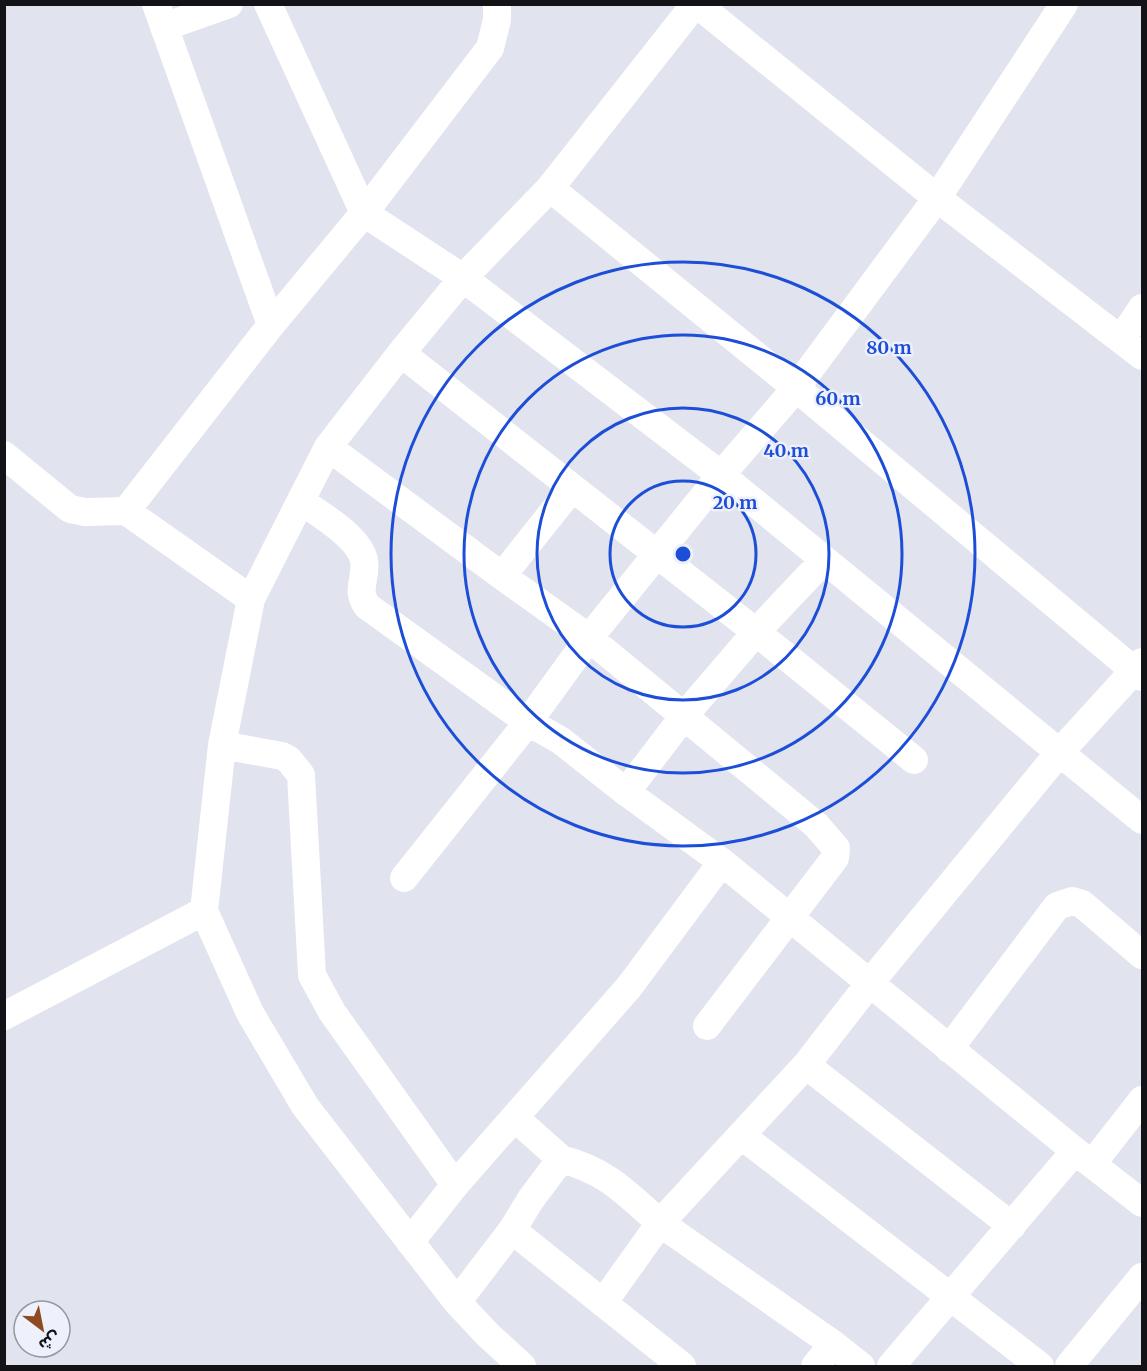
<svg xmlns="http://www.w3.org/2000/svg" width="1147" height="1371" font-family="Merriweather,'Noto Sans Arabic',serif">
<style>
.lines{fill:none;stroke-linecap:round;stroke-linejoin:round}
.minor{stroke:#fff;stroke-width:28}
.ring{fill:none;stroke:#1d4ed8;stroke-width:3}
.centre{fill:#1d4ed8;stroke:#eef0fb;stroke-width:3}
.ring-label{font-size:18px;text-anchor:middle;font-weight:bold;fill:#1d4ed8;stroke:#eef0fb;stroke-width:5;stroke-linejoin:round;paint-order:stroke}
</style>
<rect width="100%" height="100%" fill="#e1e3ee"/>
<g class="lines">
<path class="minor" d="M 156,4 L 271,325 L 364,213 L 268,4
M 497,4 L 497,20 L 490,48 L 364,213 L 463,278 L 550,188 L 695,4
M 697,4 L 937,198 L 1142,356
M 1064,4 L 937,198 L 796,388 L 721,475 L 589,638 L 528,722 L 560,740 L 626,792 L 722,862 L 1075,1151 L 1142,1203
M 164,27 L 229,4
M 550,188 L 796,388 L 1142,677
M 1122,338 L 1142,308
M 401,353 L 756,632 L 914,760
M 328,447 L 502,576 L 589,638 L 816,825 L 836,848 L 835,858 L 707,1026
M 4,455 L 70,509 L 85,512 L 126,511
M 301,501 C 319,514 361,538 364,561 C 367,579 355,589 367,606 L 528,722 L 404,878
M 502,576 L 572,488
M 251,599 L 126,511 L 271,325
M 222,745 L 282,756 L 289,760 L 301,775 L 312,975 L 332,1012 L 455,1185
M 626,792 L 684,716 L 756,632 L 824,560
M 204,911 L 222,745 L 251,599 L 328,447 L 401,353 L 463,278 L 721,475 L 1142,820
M 4,1016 L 204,911 L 250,1013 L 305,1106 L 457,1302 L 488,1335 L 522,1366
M 949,1049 L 1057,906 L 1072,901 L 1082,904 L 1142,955
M 806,1065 L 1012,1226
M 515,1118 L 561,1159
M 742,1136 L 1040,1366
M 1092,1164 L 1142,1100
M 512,1230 L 682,1366
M 410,1242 L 455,1185 L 629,987 L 722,862
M 457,1302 L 512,1230 L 531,1199 L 561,1159 C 607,1171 626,1193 660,1223 L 603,1303
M 833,1344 L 660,1223 L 806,1065 L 869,984 L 1059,753 L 1142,662
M 815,1366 L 833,1344 L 861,1366
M 891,1366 L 1075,1151
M 1069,1366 L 1142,1277"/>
</g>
<g class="ring">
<circle cx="683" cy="554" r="73"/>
<circle cx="683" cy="554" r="146"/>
<circle cx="683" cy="554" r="219"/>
<circle cx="683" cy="554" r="292"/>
</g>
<circle cx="683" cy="554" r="9" class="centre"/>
<g class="ring-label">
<text x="889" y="354">80 m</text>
<text x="838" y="405">60 m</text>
<text x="786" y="457">40 m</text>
<text x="735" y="509">20 m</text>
</g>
<rect width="1147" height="1371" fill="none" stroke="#131317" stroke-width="12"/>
<g transform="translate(42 1329) rotate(148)"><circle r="28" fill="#eef0fb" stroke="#9698a0" stroke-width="1.5"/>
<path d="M0-4.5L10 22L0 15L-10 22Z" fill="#8f4a21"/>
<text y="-9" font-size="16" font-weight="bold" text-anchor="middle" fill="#131317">ش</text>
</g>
</svg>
